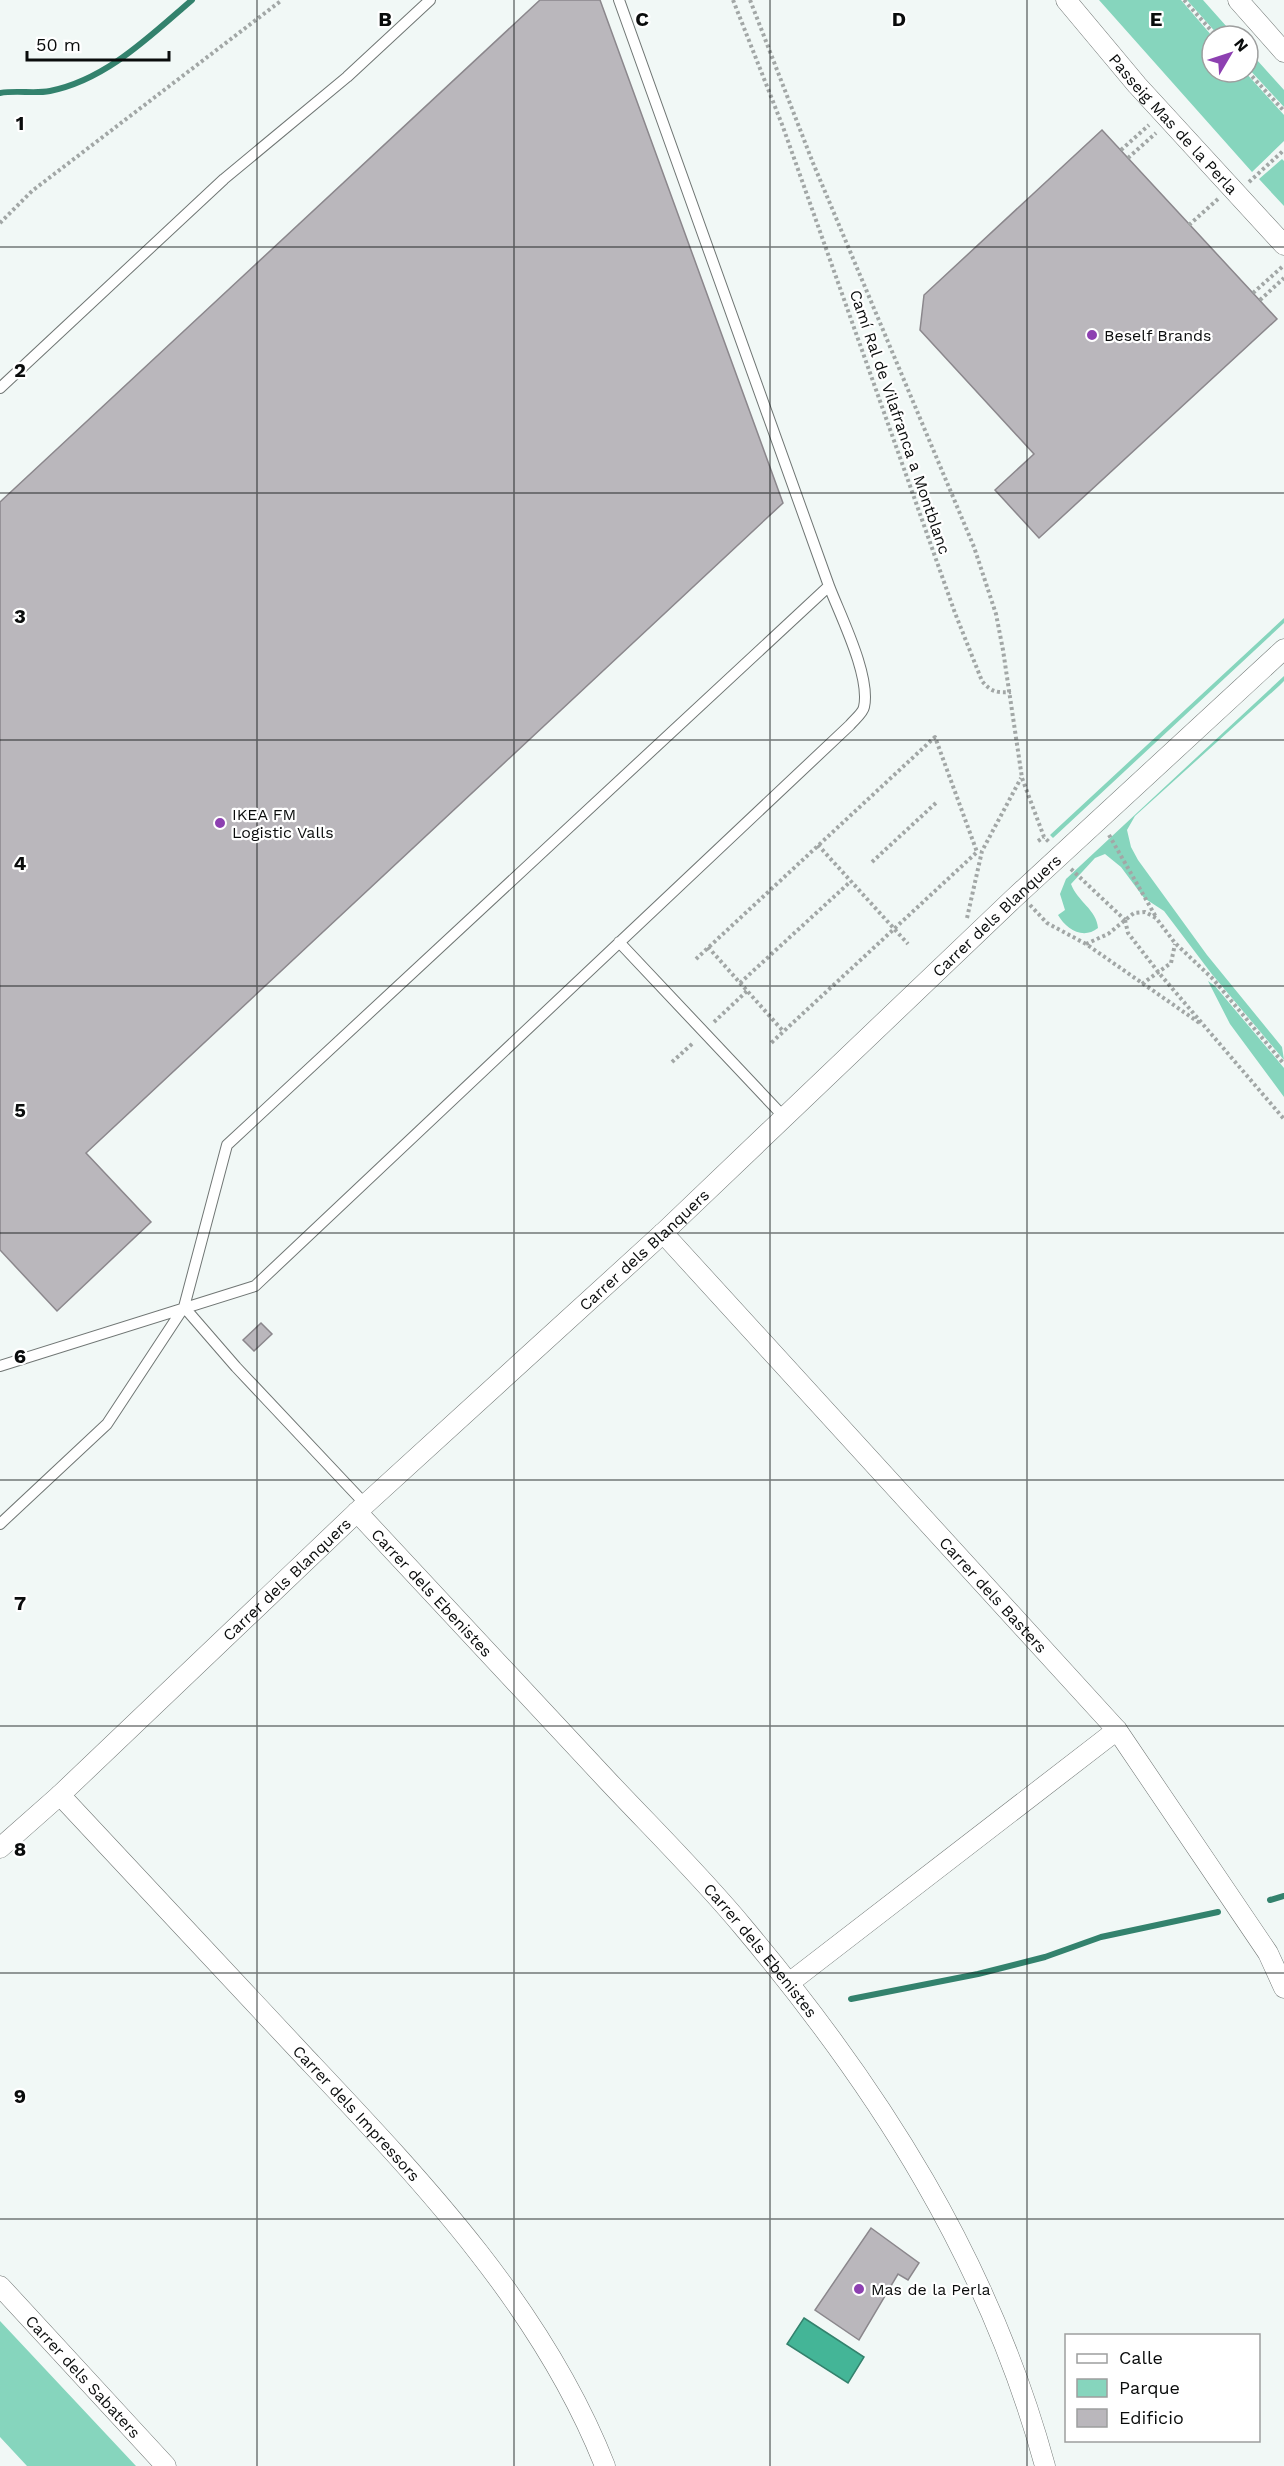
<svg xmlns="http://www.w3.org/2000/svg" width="1284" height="2466" font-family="'Work Sans',sans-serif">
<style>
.green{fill:#86d5bd}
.water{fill:#44b597;stroke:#33826d;stroke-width:1.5}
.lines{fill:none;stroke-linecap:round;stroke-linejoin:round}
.stream{stroke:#33826d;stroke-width:6}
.building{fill:#bab7bc;stroke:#8b878c;stroke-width:1.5}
.lane-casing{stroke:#707674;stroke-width:12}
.street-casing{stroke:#707674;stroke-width:21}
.path{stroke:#a2a7a6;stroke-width:4;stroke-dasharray:3 3;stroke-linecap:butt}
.lane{stroke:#fff;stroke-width:10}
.street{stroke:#fff;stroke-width:20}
.grid{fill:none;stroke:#0a0c0c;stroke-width:1.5;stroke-opacity:0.55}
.poi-dot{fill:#8d40b1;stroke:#fff;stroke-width:2}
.labels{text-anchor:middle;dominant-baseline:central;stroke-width:4.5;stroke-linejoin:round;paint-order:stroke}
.street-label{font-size:16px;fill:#0a0c0c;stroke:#fff}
.poi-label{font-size:16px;fill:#0a0c0c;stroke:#fff;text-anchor:start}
.grid-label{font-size:20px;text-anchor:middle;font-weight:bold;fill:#0a0c0c;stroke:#fff;stroke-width:4.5;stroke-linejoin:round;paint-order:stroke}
</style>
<rect width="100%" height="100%" fill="#f1f8f6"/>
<path class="green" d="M 1099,0 L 1181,0 L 1212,36 L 1212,72 L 1245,72 L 1284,115 L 1284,141 L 1252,172 Z
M 1187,0 L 1203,0 L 1235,36 L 1219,36 Z
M 1248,50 L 1284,90 L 1284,107 L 1248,68 Z
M 1282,159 L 1284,161 L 1284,206 L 1259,179 Z
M 1284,618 L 1284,623 L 1053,838 L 1050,835 Z
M 1284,676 L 1284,681 L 1279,686 L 1135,816 L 1127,830 L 1131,847 L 1138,860 L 1207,955 L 1282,1047 L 1284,1060 L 1211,973 L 1164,911 L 1144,898 L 1121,867 L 1105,854 L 1095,858 L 1071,884 C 1077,901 1097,910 1098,928 C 1083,940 1066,929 1058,915 L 1065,910 L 1060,894 L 1066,879 Z
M 1208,981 L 1215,986 L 1284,1068 L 1284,1097 L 1230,1024 Z
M 0,2321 L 136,2466 L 27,2466 L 0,2437 Z"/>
<path class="water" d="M 804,2318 L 864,2357 L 848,2383 L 787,2344 Z"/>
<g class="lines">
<path class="stream" d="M 0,93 C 17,90 34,94 50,91 C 106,80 150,36 192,0
M 1270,1900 L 1284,1896
M 851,1999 L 978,1974 L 1045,1957 L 1101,1937 L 1218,1912"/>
</g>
<path class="building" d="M 540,0 L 600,0 L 783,503 L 86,1153 L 151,1222 L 57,1311 L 0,1250 L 0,502 Z
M 1102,130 L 1277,319 L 1039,538 L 995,490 L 1034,454 L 920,330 L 924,295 Z
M 261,1323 L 272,1334 L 254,1351 L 243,1340 Z
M 871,2228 L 919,2263 L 908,2280 L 898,2274 L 859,2340 L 815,2310 Z"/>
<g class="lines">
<defs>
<path id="lane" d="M 0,388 L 224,179 L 347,77 L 430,0
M 619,942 L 784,1117
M 184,1307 L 236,1367 L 366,1505
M 0,1366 L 255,1286 L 850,725 C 854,720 863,713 864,707 C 871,676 840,615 829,586 L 619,0
M 0,1524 L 107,1424 L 184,1307 L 227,1145 L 829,586"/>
<g id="street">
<path id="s1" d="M 1066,0 L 1137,85 L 1284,245"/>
<path d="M 1238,0 L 1284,52"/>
<path id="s2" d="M 663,1233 L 1117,1730 L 1268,1953 L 1284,1988"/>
<path id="s3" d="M 357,1512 C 440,1601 523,1690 606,1779 C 652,1828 701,1876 744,1928 C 880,2090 989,2261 1045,2466"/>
<path id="s4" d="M 60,1795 C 141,1882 223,1969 304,2056 C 420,2179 542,2306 605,2466"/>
<path id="s5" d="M 0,1848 L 60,1795 L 357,1512 L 663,1233 L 1013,899 L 1284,649"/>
<path d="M 789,1983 L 1117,1730"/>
<path id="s6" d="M 0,2286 L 166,2466"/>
</g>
</defs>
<use href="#lane" class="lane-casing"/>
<use href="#street" class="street-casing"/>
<path class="path" d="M 733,0 L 783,127 L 955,613 L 982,681 C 991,692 997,693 1011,692
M 750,0 L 813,163 L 974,547 L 996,614 L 1003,650 L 1022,778 L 1044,837 L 1050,843
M 1184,0 L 1216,36
M 1248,72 L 1284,111
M 1121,150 L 1149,125
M 1128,158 L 1156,133
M 1249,182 L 1284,150
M 0,223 L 32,191 L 282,0
M 1189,225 L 1219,198
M 1253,293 L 1283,266
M 1260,300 L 1284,278
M 1109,835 L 1156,917
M 1038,841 L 1044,837
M 818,845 L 908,944
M 872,862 L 938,801
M 1071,869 L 1125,920
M 1030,905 L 1047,923 L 1086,944 L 1201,1024
M 967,918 L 982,851 L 1021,778
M 1125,920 L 1128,933 L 1159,973 L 1284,1119
M 1086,944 L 1108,934 L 1134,913 L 1145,912 L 1156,918 L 1175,943 L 1213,979 L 1284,1064
M 708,947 L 783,1031
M 696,959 L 935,737 L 977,852 L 770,1044
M 740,983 L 850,882
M 1142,984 L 1171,963 L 1175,944
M 714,1022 L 747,991
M 672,1062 L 693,1043"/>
<use href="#lane" class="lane"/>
<use href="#street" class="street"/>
</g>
<path class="grid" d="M 257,0 L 257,2466M 514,0 L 514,2466M 770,0 L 770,2466M 1027,0 L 1027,2466M 0,247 L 1284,247M 0,493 L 1284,493M 0,740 L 1284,740M 0,986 L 1284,986M 0,1233 L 1284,1233M 0,1480 L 1284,1480M 0,1726 L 1284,1726M 0,1973 L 1284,1973M 0,2219 L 1284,2219"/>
<g class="poi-dot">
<circle cx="1092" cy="335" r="6"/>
<circle cx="220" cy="823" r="6"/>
<circle cx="859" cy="2289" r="6"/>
</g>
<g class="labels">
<g class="street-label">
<text stroke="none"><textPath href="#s1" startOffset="164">Passeig Mas de la Perla</textPath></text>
<text transform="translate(900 422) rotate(71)">Camí Ral de Vilafranca a Montblanc</text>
<text stroke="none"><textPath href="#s5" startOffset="1365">Carrer dels Blanquers</textPath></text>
<text stroke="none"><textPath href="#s5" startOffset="879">Carrer dels Blanquers</textPath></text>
<text stroke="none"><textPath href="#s5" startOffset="393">Carrer dels Blanquers</textPath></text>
<text stroke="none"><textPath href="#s3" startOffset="110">Carrer dels Ebenistes</textPath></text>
<text stroke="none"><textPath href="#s2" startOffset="490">Carrer dels Basters</textPath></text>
<text stroke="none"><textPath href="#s3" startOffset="596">Carrer dels Ebenistes</textPath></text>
<text stroke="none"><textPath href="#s4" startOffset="435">Carrer dels Impressors</textPath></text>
<text stroke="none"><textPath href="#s6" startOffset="123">Carrer dels Sabaters</textPath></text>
</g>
<g class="poi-label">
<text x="1104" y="335">Beself Brands</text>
<text x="232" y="814">IKEA FM<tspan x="232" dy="18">Logistic Valls</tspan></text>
<text x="871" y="2289">Mas de la Perla</text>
</g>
</g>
<g class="grid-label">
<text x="385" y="26">B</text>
<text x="642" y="26">C</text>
<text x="899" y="26">D</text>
<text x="1156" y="26">E</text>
<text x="20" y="130">1</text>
<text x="20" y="377">2</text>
<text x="20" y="623">3</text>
<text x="20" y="870">4</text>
<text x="20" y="1117">5</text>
<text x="20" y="1363">6</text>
<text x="20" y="1610">7</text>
<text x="20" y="1856">8</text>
<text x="20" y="2103">9</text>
</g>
<rect x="1065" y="2334" width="195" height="108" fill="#ffffff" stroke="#9d9e9e" stroke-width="1.5"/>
<rect x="1077" y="2354" width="30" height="9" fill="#ffffff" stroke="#9d9e9e" stroke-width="1.5"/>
<text x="1119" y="2364" font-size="18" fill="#0a0c0c">Calle</text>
<rect x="1077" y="2379" width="30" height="18" fill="#86d5bd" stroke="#9d9e9e" stroke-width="1.5"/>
<text x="1119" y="2394" font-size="18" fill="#0a0c0c">Parque</text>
<rect x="1077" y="2409" width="30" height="18" fill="#bab7bc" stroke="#9d9e9e" stroke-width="1.5"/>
<text x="1119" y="2424" font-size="18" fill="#0a0c0c">Edificio</text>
<g transform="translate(1230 54) rotate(51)"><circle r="28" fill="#ffffff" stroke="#9d9e9e" stroke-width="1.5"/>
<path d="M0-4.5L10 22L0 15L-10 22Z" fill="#8d40b1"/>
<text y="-9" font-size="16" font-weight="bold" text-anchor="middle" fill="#0a0c0c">N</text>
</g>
<path d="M27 51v9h142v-9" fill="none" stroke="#0a0c0c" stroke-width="3"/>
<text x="36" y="51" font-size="18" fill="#0a0c0c" stroke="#ffffff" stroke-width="4.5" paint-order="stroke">50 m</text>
</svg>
